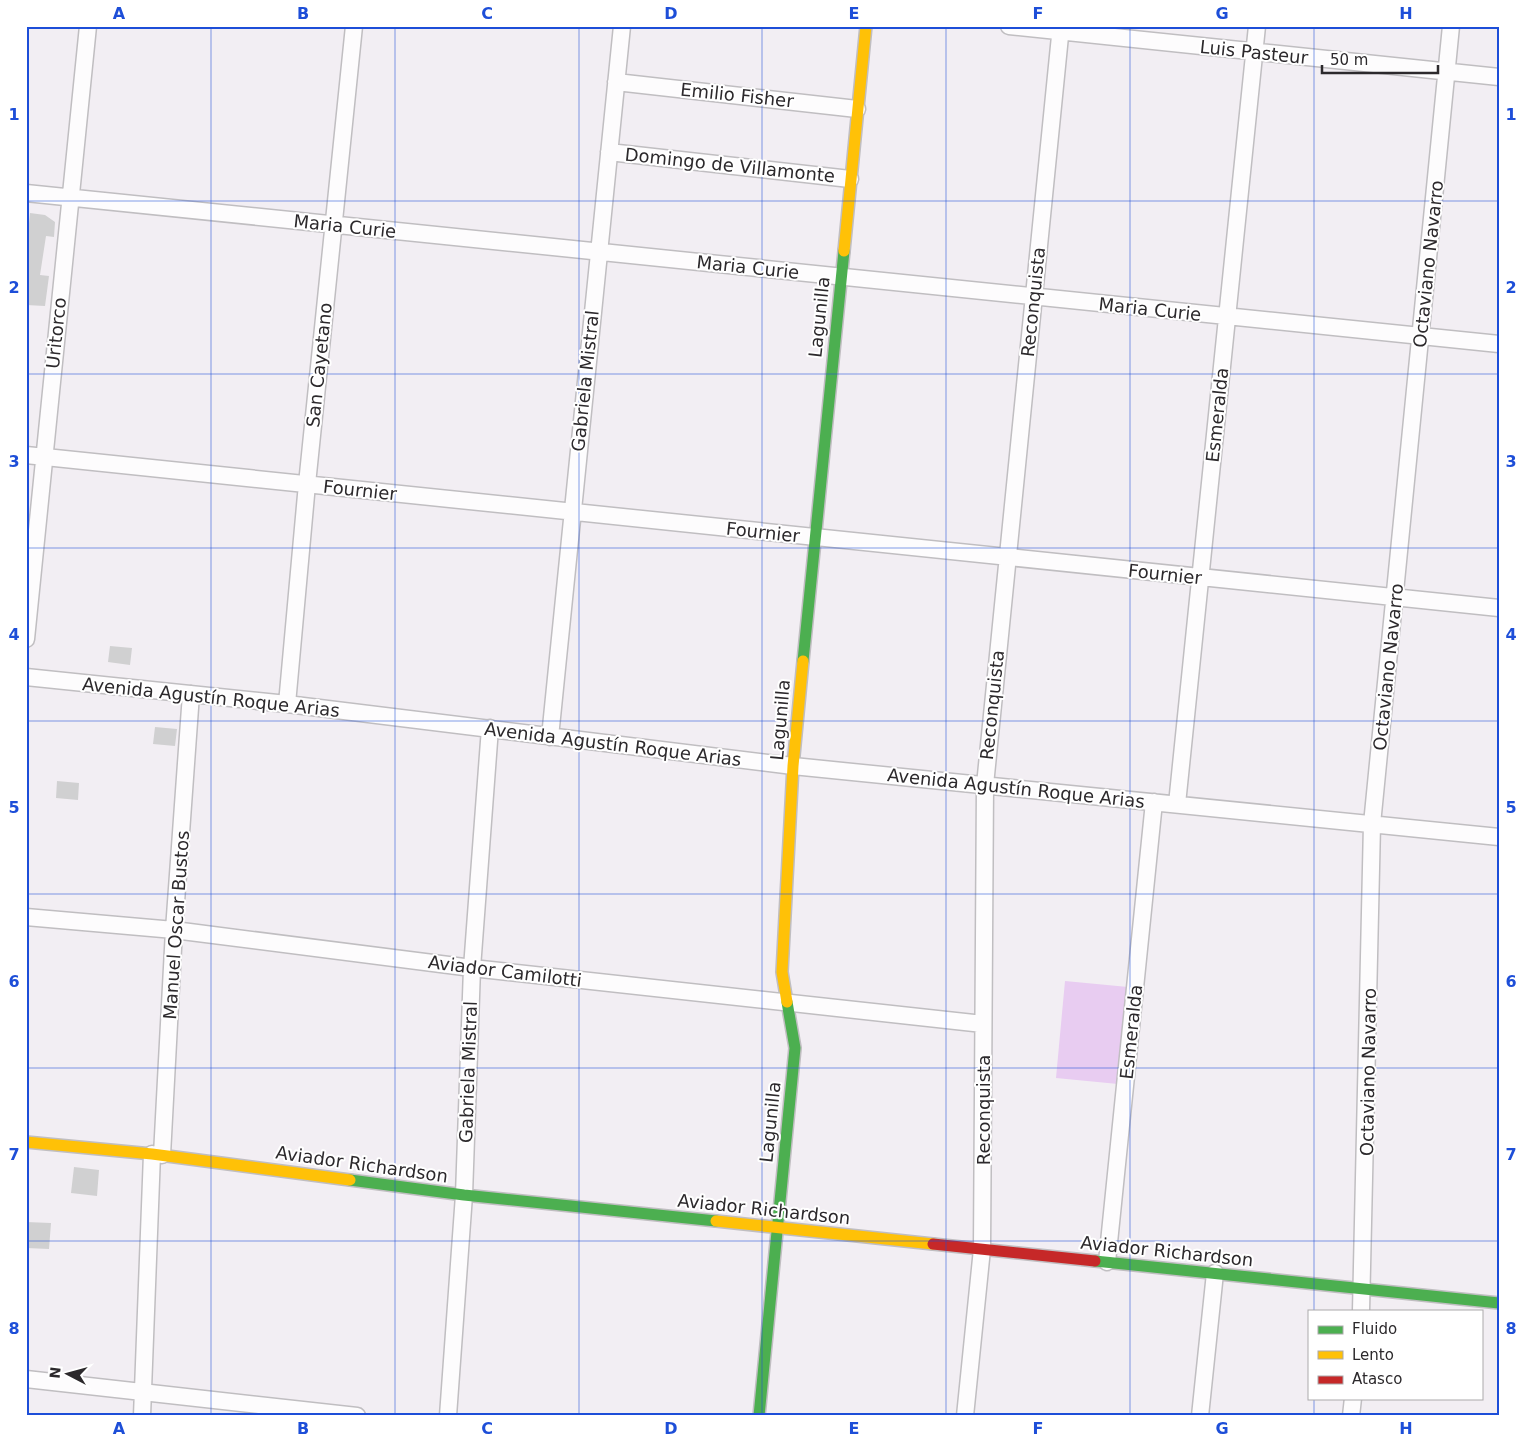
<svg xmlns="http://www.w3.org/2000/svg" width="1525" height="1442" font-family="'DejaVu Sans',sans-serif">
<style>
.green{fill:#e8ccf1}
.building{fill:#d0d0d1}
.lines{fill:none;stroke-linecap:round;stroke-linejoin:round}
.street-casing{stroke:#c0bec1;stroke-width:19}
.fast-casing{stroke:#c0bec1;stroke-width:14}
.slow-casing{stroke:#c0bec1;stroke-width:14}
.jam-casing{stroke:#c0bec1;stroke-width:14}
.street{stroke:#fdfcfd;stroke-width:16}
.fast{stroke:#4caf50;stroke-width:11}
.slow{stroke:#ffc107;stroke-width:11}
.jam{stroke:#c62828;stroke-width:11}
.grid{fill:none;stroke:#1d4ed8;stroke-width:1;stroke-opacity:0.55}
.labels{text-anchor:middle;dominant-baseline:central;stroke-width:4;stroke-linejoin:round;paint-order:stroke}
.street-label{font-size:18px;fill:#2c292c;stroke:#fff}
.neatline{fill:none;stroke:#1d4ed8;stroke-width:2}
.grid-label{font-size:16px;text-anchor:middle;font-weight:bold;fill:#1d4ed8}
</style>
<rect width="100%" height="100%" fill="#f2eef3"/>
<path class="green" d="M 1065,981 L 1128,987 L 1118,1084 L 1056,1078 Z"/>
<path class="building" d="M 30,213 L 45,215 L 55,222 L 54,237 L 46,236 L 40,275 L 49,276 L 45,306 L 26,305 L 26,253 Z
M 110,646 L 132,648 L 130,665 L 108,662 Z
M 155,727 L 177,729 L 175,746 L 153,744 Z
M 57,781 L 79,783 L 78,800 L 56,798 Z
M 74,1167 L 99,1170 L 97,1196 L 71,1193 Z
M 26,1222 L 51,1223 L 49,1249 L 26,1248 Z"/>
<g class="lines">
<defs>
<path id="street" d="M 1009,26 L 1499,77
M 616,82 L 857,109
M 609,152 L 850,179
M 26,193 L 1499,344
M 26,455 L 1499,608
M 26,639 L 88,26
M 26,677 L 287,704 L 793,766 L 1499,837
M 287,704 L 307,484 L 354,26
M 550,737 L 622,26
M 1177,804 L 1257,26
M 26,917 L 174,930 L 472,968 L 983,1024
M 162,1155 L 174,930 L 191,694
M 1107,1262 L 1154,802
M 1361,1311 L 1372,824 L 1451,26
M 26,1379 L 357,1416
M 142,1416 L 152,1154
M 448,1416 L 464,1195 L 472,968 L 490,728
M 965,1416 L 982,1249 L 985,785 L 1061,26
M 1200,1416 L 1215,1273
M 1351,1416 L 1353,1398"/>
<path id="fast" d="M 803,661 L 844,251
M 350,1180 L 464,1195 L 716,1221
M 1095,1261 L 1499,1303
M 759,1416 L 795,1048 L 787,1002"/>
<path id="slow" d="M 844,251 L 866,26
M 787,1002 L 782,972 L 793,766 L 803,661
M 26,1142 L 152,1154 L 350,1180
M 716,1221 L 933,1244"/>
<path id="jam" d="M 933,1244 L 1095,1261"/>
</defs>
<use href="#street" class="street-casing"/>
<use href="#fast" class="fast-casing"/>
<use href="#slow" class="slow-casing"/>
<use href="#jam" class="jam-casing"/>
<use href="#street" class="street"/>
<use href="#fast" class="fast"/>
<use href="#slow" class="slow"/>
<use href="#jam" class="jam"/>
</g>
<path class="grid" d="M 211,26 L 211,1416M 395,26 L 395,1416M 579,26 L 579,1416M 762,26 L 762,1416M 946,26 L 946,1416M 1130,26 L 1130,1416M 1314,26 L 1314,1311M 26,201 L 1499,201M 26,374 L 1499,374M 26,548 L 1499,548M 26,721 L 1499,721M 26,894 L 1499,894M 26,1068 L 1499,1068M 26,1241 L 1499,1241M 1314,1398 L 1314,1416"/>
<g class="labels">
<g class="street-label">
<text transform="translate(1254 52) rotate(6)">Luis Pasteur</text>
<text transform="translate(737 95) rotate(6)">Emilio Fisher</text>
<text transform="translate(730 165) rotate(6)">Domingo de Villamonte</text>
<text transform="translate(345 226) rotate(6)">Maria Curie</text>
<text transform="translate(1428 264) rotate(-84)">Octaviano Navarro</text>
<text transform="translate(748 267) rotate(6)">Maria Curie</text>
<text transform="translate(1033 302) rotate(-84)">Reconquista</text>
<text transform="translate(1150 309) rotate(6)">Maria Curie</text>
<text transform="translate(819 317) rotate(-84)">Lagunilla</text>
<text transform="translate(56 333) rotate(-84)">Uritorco</text>
<text transform="translate(319 365) rotate(-84)">San Cayetano</text>
<text transform="translate(585 381) rotate(-84)">Gabriela Mistral</text>
<text transform="translate(1217 415) rotate(-84)">Esmeralda</text>
<text transform="translate(360 490) rotate(6)">Fournier</text>
<text transform="translate(763 532) rotate(6)">Fournier</text>
<text transform="translate(1165 574) rotate(6)">Fournier</text>
<text transform="translate(1388 667) rotate(-84)">Octaviano Navarro</text>
<text transform="translate(211 697) rotate(6)">Avenida Agustín Roque Arias</text>
<text transform="translate(992 705) rotate(-84)">Reconquista</text>
<text transform="translate(780 720) rotate(-85)">Lagunilla</text>
<text transform="translate(613 744) rotate(7)">Avenida Agustín Roque Arias</text>
<text transform="translate(1016 788) rotate(6)">Avenida Agustín Roque Arias</text>
<text transform="translate(176 925) rotate(-86)">Manuel Oscar Bustos</text>
<text transform="translate(505 971) rotate(7)">Aviador Camilotti</text>
<text transform="translate(1131 1032) rotate(-84)">Esmeralda</text>
<text transform="translate(468 1072) rotate(-88)">Gabriela Mistral</text>
<text transform="translate(1368 1072) rotate(-89)">Octaviano Navarro</text>
<text transform="translate(983 1110) rotate(-90)">Reconquista</text>
<text transform="translate(770 1122) rotate(-84)">Lagunilla</text>
<text transform="translate(362 1164) rotate(8)">Aviador Richardson</text>
<text transform="translate(764 1209) rotate(6)">Aviador Richardson</text>
<text transform="translate(1167 1251) rotate(6)">Aviador Richardson</text>
</g>
</g>
<rect width="1525" height="1442" fill="none" stroke="#ffffff" stroke-width="55"/>
<rect x="1308" y="1310" width="175" height="90" fill="#ffffff" stroke="#aba9ab"/>
<rect x="1318" y="1326" width="25" height="8" fill="#4caf50" stroke="#aba9ab"/>
<text x="1352" y="1334" font-size="15" fill="#2c292c">Fluido</text>
<rect x="1318" y="1351" width="25" height="8" fill="#ffc107" stroke="#aba9ab"/>
<text x="1352" y="1360" font-size="15" fill="#2c292c">Lento</text>
<rect x="1318" y="1376" width="25" height="8" fill="#c62828" stroke="#aba9ab"/>
<text x="1352" y="1384" font-size="15" fill="#2c292c">Atasco</text>
<g transform="translate(68 1374) rotate(276)" stroke="#ffffff" stroke-width="4" paint-order="stroke">
<path d="M0-4L9 19L0 12L-9 19Z" fill="#2c292c"/>
<text y="-8" font-size="14" font-weight="bold" text-anchor="middle" fill="#2c292c">N</text>
</g>
<path d="M1322 65v8h116v-8" fill="none" stroke="#2c292c" stroke-width="2.5"/>
<text x="1330" y="65" font-size="15" fill="#2c292c" stroke="#ffffff" stroke-width="4" paint-order="stroke">50 m</text>
<rect x="28" y="28" width="1470" height="1386" class="neatline"/>
<g class="grid-label">
<text x="119" y="19">A</text>
<text x="303" y="19">B</text>
<text x="487" y="19">C</text>
<text x="671" y="19">D</text>
<text x="854" y="19">E</text>
<text x="1038" y="19">F</text>
<text x="1222" y="19">G</text>
<text x="1406" y="19">H</text>
<text x="14" y="120">1</text>
<text x="1511" y="120">1</text>
<text x="14" y="293">2</text>
<text x="1511" y="293">2</text>
<text x="14" y="467">3</text>
<text x="1511" y="467">3</text>
<text x="14" y="640">4</text>
<text x="1511" y="640">4</text>
<text x="14" y="813">5</text>
<text x="1511" y="813">5</text>
<text x="14" y="987">6</text>
<text x="1511" y="987">6</text>
<text x="14" y="1160">7</text>
<text x="1511" y="1160">7</text>
<text x="14" y="1334">8</text>
<text x="1511" y="1334">8</text>
<text x="119" y="1434">A</text>
<text x="303" y="1434">B</text>
<text x="487" y="1434">C</text>
<text x="671" y="1434">D</text>
<text x="854" y="1434">E</text>
<text x="1038" y="1434">F</text>
<text x="1222" y="1434">G</text>
<text x="1406" y="1434">H</text>
</g>
</svg>
